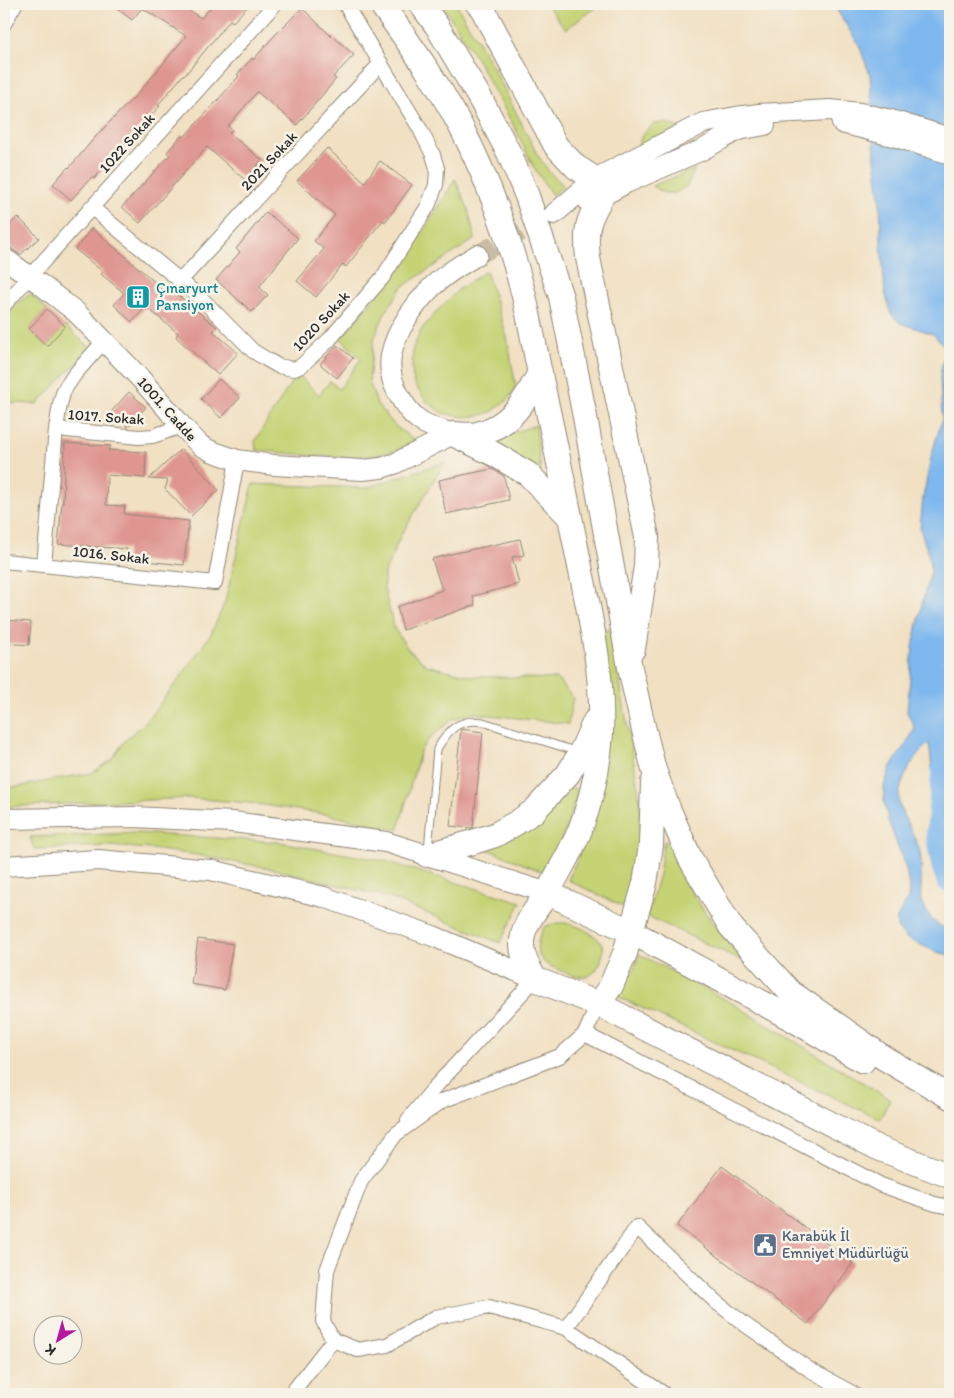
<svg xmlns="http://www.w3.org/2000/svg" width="954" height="1398" font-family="Itim,sans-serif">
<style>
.green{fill:#c5d375;stroke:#787f50}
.water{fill:#7eb8ef;stroke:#54728d}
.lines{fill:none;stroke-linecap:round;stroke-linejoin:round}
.river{stroke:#7eb8ef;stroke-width:28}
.building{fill:#df9691}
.secondary-tunnel{stroke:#c9bca4;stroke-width:20;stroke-dasharray:20 10;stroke-linecap:butt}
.service-casing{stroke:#8e8676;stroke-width:9}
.minor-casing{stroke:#8e8676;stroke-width:16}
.secondary-casing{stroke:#8e8676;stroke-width:22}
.trunk-casing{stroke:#8e8676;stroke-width:26}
.service{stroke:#fff;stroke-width:7}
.minor{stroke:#fff;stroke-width:14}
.secondary{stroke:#fff;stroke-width:20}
.trunk{stroke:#fff;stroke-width:24}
.labels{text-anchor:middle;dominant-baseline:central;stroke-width:5;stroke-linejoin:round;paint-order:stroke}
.street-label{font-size:15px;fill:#2b2b2b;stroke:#f7f3e8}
.culture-label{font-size:15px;fill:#0d838f;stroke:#f7f3e8;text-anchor:start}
.service-label{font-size:15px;fill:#4e5e75;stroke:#f7f3e8;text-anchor:start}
</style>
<rect width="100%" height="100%" fill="#f7f3e8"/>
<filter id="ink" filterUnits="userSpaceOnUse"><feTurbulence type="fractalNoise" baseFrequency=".02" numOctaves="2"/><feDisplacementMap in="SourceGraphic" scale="10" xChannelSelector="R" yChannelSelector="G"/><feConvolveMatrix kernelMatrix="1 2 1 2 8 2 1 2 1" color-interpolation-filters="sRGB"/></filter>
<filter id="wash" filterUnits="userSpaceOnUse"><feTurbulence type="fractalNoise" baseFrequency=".0096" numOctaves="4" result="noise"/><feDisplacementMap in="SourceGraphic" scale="20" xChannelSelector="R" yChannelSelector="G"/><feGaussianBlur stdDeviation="1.12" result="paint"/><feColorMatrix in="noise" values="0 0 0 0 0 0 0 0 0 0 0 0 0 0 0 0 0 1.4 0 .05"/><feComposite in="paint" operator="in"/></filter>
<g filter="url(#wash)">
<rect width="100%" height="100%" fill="#f1e0c2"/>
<path class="green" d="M 442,4 L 456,4 L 493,67 L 537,154 L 549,172 L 564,186 L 552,195 L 533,166 L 515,128 L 477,60 Z
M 546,4 L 601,4 L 566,29 Z
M 665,123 L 680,128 L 638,147 L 642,135 L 654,124 Z
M 695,169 L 687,186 L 676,193 L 664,193 L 652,186 Z
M 455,179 L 468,208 L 475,239 L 402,287 L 385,313 L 374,339 L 369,381 L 377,404 L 394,425 L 415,441 C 409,444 404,448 398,450 C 358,463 297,454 256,450 L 255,441 L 294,378 L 301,377 L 319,395 L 330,381 L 339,389 L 361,359 L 341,339 C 383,288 423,236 455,179 Z
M 486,271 L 507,337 L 516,387 L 507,401 L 493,411 L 479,416 L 462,417 L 442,413 L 426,401 L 414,384 L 412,369 L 413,348 L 421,330 L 438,310 L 459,289 Z
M 30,294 L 47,309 L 29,329 L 47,346 L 65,326 L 91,348 L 37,404 L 4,403 L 4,321 L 15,306 Z
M 536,425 L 541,474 L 485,442 Z
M 445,462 L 400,537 L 384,574 L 384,589 L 394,628 L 408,649 L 426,665 L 471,676 L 557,679 L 573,698 L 568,724 L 473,713 L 453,719 L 432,736 L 421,749 L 398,830 L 325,814 L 249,803 L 189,798 L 4,807 L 4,787 L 17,787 L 68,777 L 92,773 L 111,760 L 126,739 L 143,725 L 180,678 L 211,634 L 225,602 L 253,484 L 366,488 Z
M 610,629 L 631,745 L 640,801 L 640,831 L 637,863 L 625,908 L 568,880 L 581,851 L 600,630 Z
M 570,787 L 578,790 L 569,822 L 560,842 L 543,872 L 484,848 Z
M 136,833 L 279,842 L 385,861 L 521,902 L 500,943 L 387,897 L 273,869 L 196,855 L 150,849 L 109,846 L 34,849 L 30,837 Z
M 664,841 L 671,844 C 682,888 715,926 743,961 L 647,916 L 659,874 Z
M 555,923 C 558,923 563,923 566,923 C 575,924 598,935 602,944 C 605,950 602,957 600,963 C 592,982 577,978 562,971 C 557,969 552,967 548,965 C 532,954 537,941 544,927 Z
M 639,954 L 730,1002 L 890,1099 L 880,1119 L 618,997 L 633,971 Z"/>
<path class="water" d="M 833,4 L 950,4 L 950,832 L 932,769 L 929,743 C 915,755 897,783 899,803 C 902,818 916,835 920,852 C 922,863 921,875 921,886 C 921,891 920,897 921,901 C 923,907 928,913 931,918 C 936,924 942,928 950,929 L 950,955 L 936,952 L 906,938 L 897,928 L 897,917 L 908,899 L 909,886 L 906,869 L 888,820 L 884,802 L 884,786 L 890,768 L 908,741 L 915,728 L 907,712 L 913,647 L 923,599 L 931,571 L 928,553 L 920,528 L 923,498 L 931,457 L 942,419 L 940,377 L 945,347 L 933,334 L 900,323 L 891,314 L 885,293 L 881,243 L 880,197 L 875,159 L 870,75 L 859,45 Z"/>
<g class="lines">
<path class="river" d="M 950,713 L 940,836 L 945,864 L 950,879"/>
</g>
<g id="blocks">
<path class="building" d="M 111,4 L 179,4 L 201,18 L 214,4 L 250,4 L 233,22 L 230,20 L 185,75 L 184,74 L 158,105 L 160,106 L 109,160 L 110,161 L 94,179 L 92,177 L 71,200 L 53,184 L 68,167 L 69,168 L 98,134 L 141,90 L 186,36 L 142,8 L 132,20 Z
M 302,8 L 332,37 L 333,36 L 354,55 L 333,77 L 336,79 L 297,125 L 257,92 L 228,126 L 232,130 L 229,133 L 262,160 L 245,180 L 207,147 L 140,223 L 122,207 L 170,155 L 167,152 L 182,135 L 184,137 L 209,110 L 239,76 L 237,75 L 252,58 L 253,60 L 275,35 Z
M 327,148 L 365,182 L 380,161 L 412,185 L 385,222 L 383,220 L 346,267 L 343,264 L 316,297 L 297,281 L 324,249 L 314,241 L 335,215 L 297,181 Z
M 266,212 L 298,238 L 259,287 L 268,295 L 252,312 L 216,280 L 240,252 L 236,249 Z
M 18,217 L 39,238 L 20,255 L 13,250 L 4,240 L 4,230 Z
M 92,228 L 171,296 L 174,292 L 217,327 L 213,331 L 238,353 L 218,375 L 176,337 L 178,333 L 146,307 L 132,322 L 114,305 L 124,293 L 101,274 L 103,272 L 75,249 Z
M 47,309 L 65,326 L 47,346 L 29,329 Z
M 337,345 L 353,358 L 337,378 L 320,364 Z
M 219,379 L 240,398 L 221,418 L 201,399 Z
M 129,392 L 146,407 L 128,427 L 111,412 Z
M 65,443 L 111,446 L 108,450 L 146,452 L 145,478 L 107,475 L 106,505 L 125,506 L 124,514 L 189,521 L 184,565 L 126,559 L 127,549 L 58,544 L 62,502 L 63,502 Z
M 181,449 L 219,490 L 191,516 L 165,489 L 168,480 L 149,479 Z
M 492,469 L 504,476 L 509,500 L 446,514 L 439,480 Z
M 520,539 L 524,555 L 512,557 L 519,584 L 473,596 L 475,605 L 403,630 L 397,607 L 442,590 L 432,559 L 451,554 Z
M 4,620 L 31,622 L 29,645 L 4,643 Z
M 461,729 L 483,732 L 473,828 L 471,828 L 450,826 Z
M 198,939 L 233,944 L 225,990 L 191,984 Z
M 722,1166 L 853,1263 L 808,1324 L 677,1226 Z"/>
</g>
</g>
<g filter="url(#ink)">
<use href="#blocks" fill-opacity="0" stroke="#8e8676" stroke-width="1"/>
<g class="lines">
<path class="secondary-tunnel" d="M 477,255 L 550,216"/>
<defs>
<path id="service" d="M 428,850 L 437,749 C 449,729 459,718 483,722 L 578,752"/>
<path id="minor" d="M 4,24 L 15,4
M 91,207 L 201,298 L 253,351 L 266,359 L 278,366 L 294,369 L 301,366 L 329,340 L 383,277 L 428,206 L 436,185 L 437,168 L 433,155 L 420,129 L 345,4
M 181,280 L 381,63
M 4,305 L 275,4
M 56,429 L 139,437 L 153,436 L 182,426
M 4,561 L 215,583 L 237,460
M 44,565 L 56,429 L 60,404 L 64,390 L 75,374 L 104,341
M 598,1004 L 585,1034 L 560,1056 L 442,1101 L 396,1134 L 361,1181 L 327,1270 L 323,1321 L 333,1340 L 358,1350 L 387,1345 L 436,1317 L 489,1307 L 566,1328 L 664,1394
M 585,1034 L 881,1185 L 935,1204 L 950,1207
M 408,1120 L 435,1087 L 535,979
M 566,1328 L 637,1227 L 716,1302 L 747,1326 L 810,1370 L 854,1394
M 291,1394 L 333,1340"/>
<path id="secondary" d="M 842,123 L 893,136 L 950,154
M 588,201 L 602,196 L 626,183 L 702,150 L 738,130 L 765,125
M 554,214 L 595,179 L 703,123 L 736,117 L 759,114 L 830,110 L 860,113 L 891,120 L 950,138
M 4,258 L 40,284 L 76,312 L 139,377 L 182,426 L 200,445 L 211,451 L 237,460 L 274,465 L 362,470 L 381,468 L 394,464 L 453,434
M 453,434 C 424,425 412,421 398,393 C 383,366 392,342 407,318 C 413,309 420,299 428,291 C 442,276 459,266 477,255
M 4,819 L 134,817 L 233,822 L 386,842 L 548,893
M 4,866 L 98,860 L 211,870 L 324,897 L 433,936 L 535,979"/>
<path id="trunk" d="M 381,4 C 413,48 446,94 470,145 C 492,191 510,242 523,292 C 530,320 535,350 541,379 C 552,428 562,477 572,527 C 585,595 604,664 601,733 C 599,765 591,801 580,830 C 572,850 559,871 549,890 C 541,904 526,920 523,935 C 519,951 527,966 535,979 L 598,1004 L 878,1148 L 950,1176
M 421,4 L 437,26 L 481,100 L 509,153 L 527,196 L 561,297 L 585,417 L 630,668 L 643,726 L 654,770 L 668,808 L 690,858 L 731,927 L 790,992 L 884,1058 L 950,1097
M 478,4 L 482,8 L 497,36 L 556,146 L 576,167 L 595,179
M 602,196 C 587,221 585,229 588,258 L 647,537 L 646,566 L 633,649
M 453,434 L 494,454 L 528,474 L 570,517
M 453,434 C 461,434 470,436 477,434 C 510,427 527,399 540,372
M 427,855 L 470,843 L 495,835 L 516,823 L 534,811 L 568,774 L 581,752 L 595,721
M 548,893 L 632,932 L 794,1020 L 863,1061
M 598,1004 L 611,986 L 625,953 L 645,883 L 651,845 L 653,783"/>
</defs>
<use href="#service" class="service-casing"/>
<use href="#minor" class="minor-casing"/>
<use href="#secondary" class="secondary-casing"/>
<use href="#trunk" class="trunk-casing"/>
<use href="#service" class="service"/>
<use href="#minor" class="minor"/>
<use href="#secondary" class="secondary"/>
<use href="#trunk" class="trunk"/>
</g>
</g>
<defs>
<symbol id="building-square" viewBox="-11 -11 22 22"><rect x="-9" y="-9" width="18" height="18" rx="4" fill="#0f9aa8" stroke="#f7f3e8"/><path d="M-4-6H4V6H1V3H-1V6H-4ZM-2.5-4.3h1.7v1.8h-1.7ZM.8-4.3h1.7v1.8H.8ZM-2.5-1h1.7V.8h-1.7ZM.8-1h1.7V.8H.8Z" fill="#fff"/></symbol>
<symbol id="civic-square" viewBox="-11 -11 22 22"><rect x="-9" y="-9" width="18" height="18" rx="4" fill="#5c6f8a" stroke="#f7f3e8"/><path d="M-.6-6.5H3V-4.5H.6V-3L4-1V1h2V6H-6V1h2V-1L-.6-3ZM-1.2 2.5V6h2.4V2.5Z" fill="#fff"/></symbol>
</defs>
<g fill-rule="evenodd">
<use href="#building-square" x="124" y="283" width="28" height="28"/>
<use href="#civic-square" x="751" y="1231" width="28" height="28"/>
</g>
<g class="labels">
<g class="street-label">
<text transform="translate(127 143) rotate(-48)">1022 Sokak</text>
<text transform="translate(269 161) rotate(-47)">2021 Sokak</text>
<text transform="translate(321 321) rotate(-47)">1020 Sokak</text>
<text transform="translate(167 409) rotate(48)">1001. Cadde</text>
<text transform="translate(106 417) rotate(4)">1017. Sokak</text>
<text transform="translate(111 555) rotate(6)">1016. Sokak</text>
</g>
<g class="culture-label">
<text x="156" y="288">Çınaryurt<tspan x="156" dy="17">Pansiyon</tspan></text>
</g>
<g class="service-label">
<text x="782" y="1236">Karabük İl<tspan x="782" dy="17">Emniyet Müdürlüğü</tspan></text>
</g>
</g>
<rect width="954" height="1398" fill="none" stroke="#f7f3e8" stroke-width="20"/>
<g transform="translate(58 1340) rotate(217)"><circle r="24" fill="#f7f3e8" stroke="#a5a39c"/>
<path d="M0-4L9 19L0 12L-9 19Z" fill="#b5179e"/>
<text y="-8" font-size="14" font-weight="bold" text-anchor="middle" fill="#2b2b2b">K</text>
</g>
</svg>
